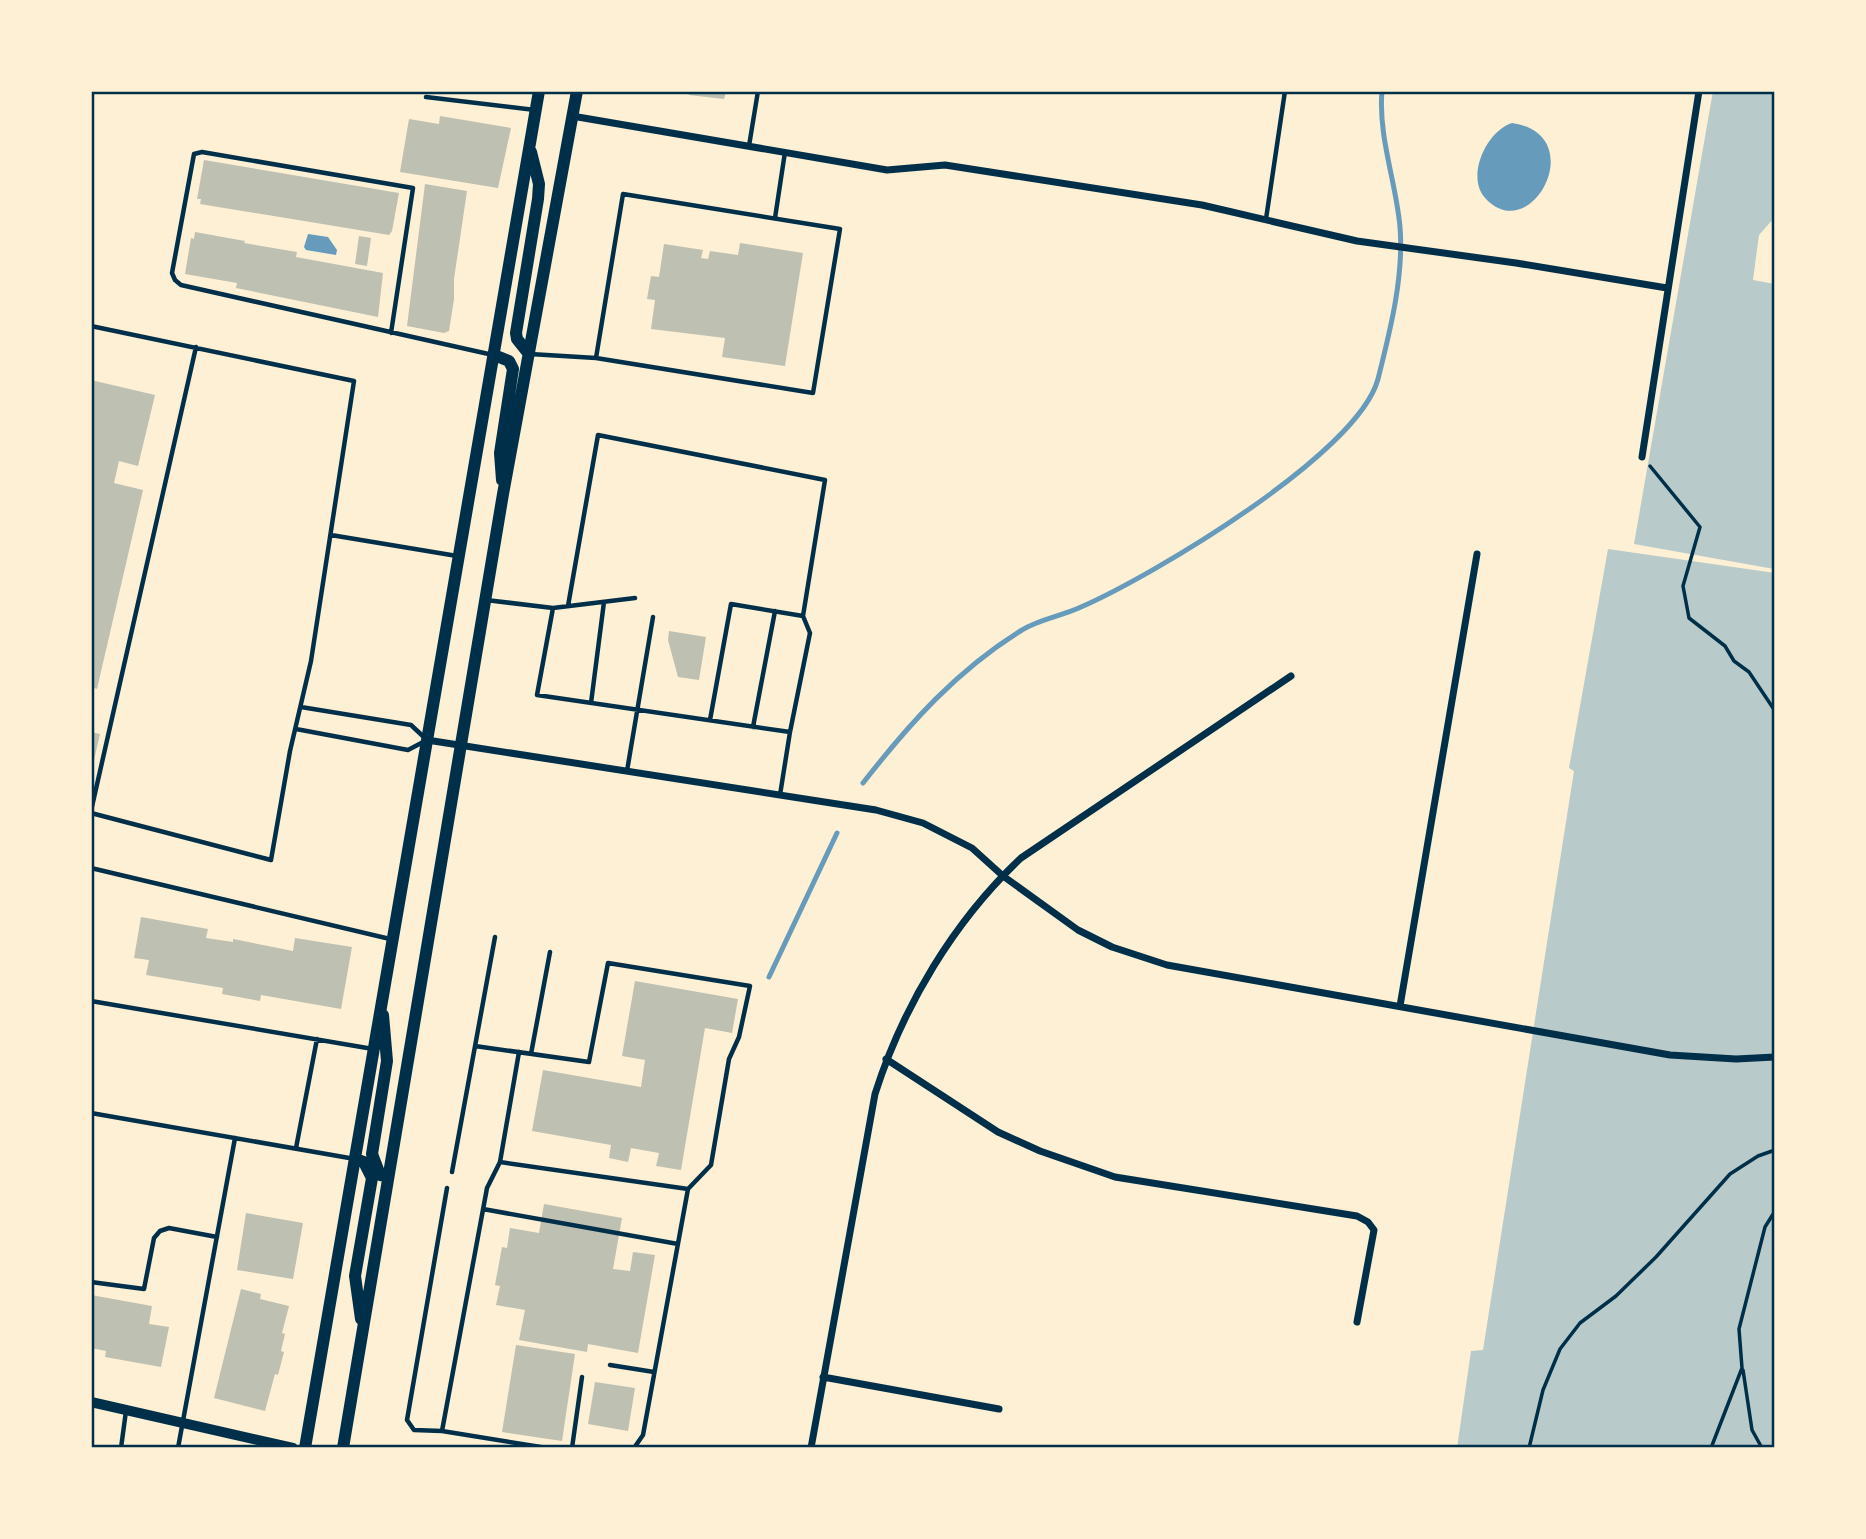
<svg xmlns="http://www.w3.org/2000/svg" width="1866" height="1539" font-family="'IBM Plex Sans',sans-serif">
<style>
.green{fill:#b9caca}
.water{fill:#669bbc}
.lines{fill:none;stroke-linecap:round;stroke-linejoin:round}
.stream{stroke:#669bbc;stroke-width:5}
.building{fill:#bec0b2}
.path{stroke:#003049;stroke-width:3.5}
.service{stroke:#003049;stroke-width:4.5}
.minor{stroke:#003049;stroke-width:7}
.secondary{stroke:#003049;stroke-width:10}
.primary{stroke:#003049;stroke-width:12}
.neatline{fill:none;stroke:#003049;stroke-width:2.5}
</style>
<rect width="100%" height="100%" fill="#fdf0d5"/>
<path class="green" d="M 1713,91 L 1775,91 L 1775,217 L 1759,235 L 1753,280 L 1775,284 L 1774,569 L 1634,544 Z
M 1608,549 L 1775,573 L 1775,1448 L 1457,1448 L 1471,1351 L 1483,1350 L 1574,771 L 1569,768 Z"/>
<path class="water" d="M 1512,123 C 1591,134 1532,247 1486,199 C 1465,178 1486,131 1512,123 Z
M 308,234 L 328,237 L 337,250 L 336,255 L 306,250 L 304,247 Z"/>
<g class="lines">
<path class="stream" d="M 863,783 C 909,724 957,670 1022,630 C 1039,619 1062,616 1081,607 C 1152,576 1358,454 1378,379 C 1390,331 1404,277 1400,227 C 1396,182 1378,136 1382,91
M 769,977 L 837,833"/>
</g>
<path class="building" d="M 690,91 L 726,91 L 724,99 L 689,95 Z
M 440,116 L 511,128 L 498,188 L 400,172 L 409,119 L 439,124 Z
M 204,160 L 399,193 L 392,231 L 389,235 L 200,204 L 201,199 L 197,199 Z
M 425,184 L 467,191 L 454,279 L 454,299 L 449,331 L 444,333 L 407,326 Z
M 195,232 L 245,241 L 244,243 L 297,252 L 296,257 L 383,273 L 378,317 L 236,288 L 237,283 L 185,274 L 191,238 L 194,239 Z
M 359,236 L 371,238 L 367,266 L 355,264 Z
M 740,243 L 803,253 L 785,366 L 722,357 L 725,338 L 651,329 L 655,300 L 647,299 L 651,276 L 659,277 L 664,244 L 703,250 L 701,258 L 708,259 L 710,251 L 738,255 Z
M 91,380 L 155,395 L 138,466 L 119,461 L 114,483 L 143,490 L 97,689 L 91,687 Z
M 669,631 L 706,637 L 699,680 L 678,677 L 668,640 Z
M 91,732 L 100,734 L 92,769 L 91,769 Z
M 141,917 L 208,929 L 206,938 L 233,942 L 233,939 L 293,951 L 295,938 L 352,947 L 341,1009 L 261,995 L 260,1001 L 222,994 L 223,988 L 146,975 L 149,960 L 134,958 Z
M 635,981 L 738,999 L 732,1033 L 705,1028 L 681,1170 L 656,1166 L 659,1153 L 631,1148 L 628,1162 L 609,1158 L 611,1145 L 532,1131 L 543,1070 L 641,1087 L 645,1060 L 622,1056 Z
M 544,1204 L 622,1218 L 613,1269 L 630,1271 L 633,1252 L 655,1255 L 638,1353 L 588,1344 L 587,1352 L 519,1340 L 525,1310 L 496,1305 L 500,1286 L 495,1285 L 502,1247 L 507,1248 L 510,1228 L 539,1233 Z
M 246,1213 L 303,1223 L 293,1279 L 237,1270 Z
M 241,1289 L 261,1294 L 260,1299 L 289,1306 L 282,1333 L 285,1334 L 281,1351 L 284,1352 L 278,1375 L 275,1374 L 265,1411 L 214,1398 Z
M 91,1295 L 152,1306 L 149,1324 L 169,1327 L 161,1367 L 105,1357 L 106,1351 L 91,1348 Z
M 516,1345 L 575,1354 L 562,1441 L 502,1432 Z
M 595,1382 L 635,1388 L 628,1431 L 588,1424 Z"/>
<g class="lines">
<path class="path" d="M 1650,466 L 1700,527 L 1683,586 L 1689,618 L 1725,646 L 1734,661 L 1749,672 L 1775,711
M 1743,1370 L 1752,1430 L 1762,1448
M 1529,1448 L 1543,1390 L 1560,1349 L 1580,1323 L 1616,1296 L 1656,1257 L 1730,1174 L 1758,1156 L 1775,1150
M 1711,1448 L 1742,1368 L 1739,1329 L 1765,1227 L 1775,1211"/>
<path class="service" d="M 426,97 L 535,110
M 749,146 L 758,91
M 775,218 L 785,152
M 1266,219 L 1285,91
M 91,326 L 354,381 L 311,661 L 290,751 L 271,860 L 91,813
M 391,333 L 413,188 L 202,152 L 194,154 L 172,273 L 175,280 L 181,285 L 493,355
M 530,354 L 596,358 L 813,393 L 840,229 L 623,194 L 596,358
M 331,535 L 457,556
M 486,600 L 553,608 L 635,598
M 568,606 L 598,435 L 825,480 L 803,616 L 810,633 L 790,732
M 553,608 L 537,695 L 790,732 L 780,795
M 591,703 L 604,602
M 710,720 L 731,604 L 803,616
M 753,727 L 775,611
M 296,729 L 408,750 L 427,740 L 411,725 L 301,707
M 627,771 L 653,617
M 91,811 L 196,347
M 91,868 L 390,939
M 91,1001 L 373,1049
M 475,1046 L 589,1062 L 608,963 L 750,986 L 739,1037 L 729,1059 L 711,1165 L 688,1189
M 519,1052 L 500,1162 L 688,1189 L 643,1435 L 634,1448
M 531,1054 L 550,952
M 91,1113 L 355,1159
M 296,1148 L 317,1039
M 500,1162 L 487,1188 L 442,1431 L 547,1448
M 452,1172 L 495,937
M 483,1209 L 678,1244
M 91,1282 L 144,1289 L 154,1238 L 160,1231 L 169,1228 L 217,1237
M 610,1365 L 654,1372
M 442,1431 L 414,1430 L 407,1420 L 447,1188
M 121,1448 L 126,1411
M 178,1448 L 235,1138
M 572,1448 L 582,1377"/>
<path class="minor" d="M 572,116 L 887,170 L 945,165 L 1202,205 L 1357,241 L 1516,263 L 1667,288
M 1642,457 L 1699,91
M 427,740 L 876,810 L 923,823 L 972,848 L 1003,876 L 1078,930 L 1112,947 L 1167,965 L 1670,1055 L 1736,1059 L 1775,1057
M 1400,1006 L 1477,554
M 886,1059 L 998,1132 L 1040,1151 L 1115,1177 L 1357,1216 L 1368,1222 L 1374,1230 L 1357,1322
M 823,1377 L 999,1409
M 811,1448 L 875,1094 C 903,1006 954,921 1021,858 L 1291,676"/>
<path class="secondary" d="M 91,1402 L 293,1448"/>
<path class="primary" d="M 529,354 L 517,339 L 516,333 L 538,199 L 539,184 L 531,152
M 494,355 L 509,361 L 513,369 L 500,453 L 502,480
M 383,1015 L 387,1061 L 372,1154 L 380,1175 L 388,1177
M 356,1159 L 364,1162 L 372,1178 L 355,1276 L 361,1319
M 305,1448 L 539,91
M 343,1448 L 503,494 L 577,91"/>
</g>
<rect width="1866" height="1539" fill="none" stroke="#fdf0d5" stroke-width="186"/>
<rect x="93" y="93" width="1680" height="1353" class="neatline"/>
</svg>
